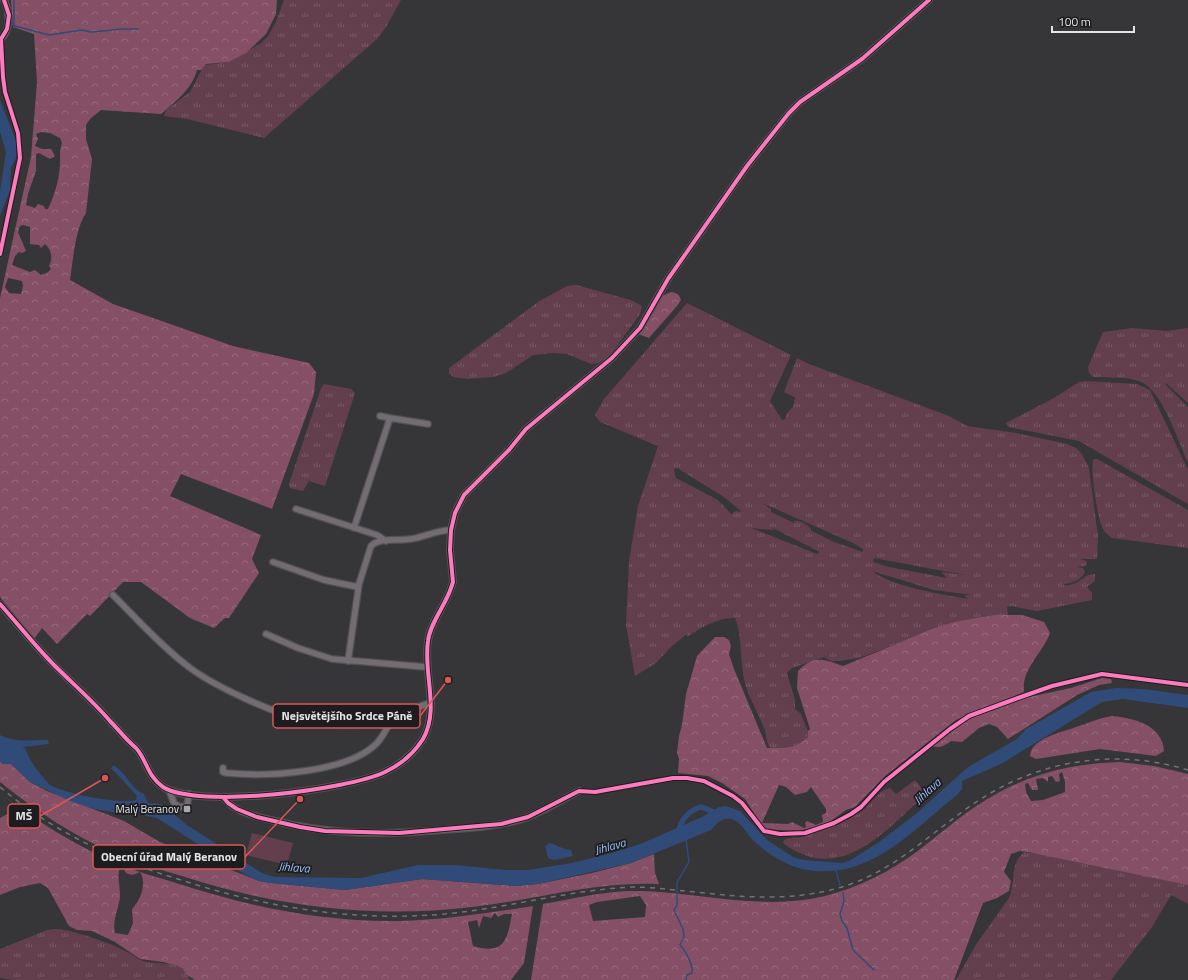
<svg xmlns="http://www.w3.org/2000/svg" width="1188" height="980" font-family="'Titillium Web',sans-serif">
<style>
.grass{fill:url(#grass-tufts);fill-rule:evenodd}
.forest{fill:url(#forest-crowns);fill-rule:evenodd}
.garden{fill:#633f4e}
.water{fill:#314b78}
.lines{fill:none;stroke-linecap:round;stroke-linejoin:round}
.stream{stroke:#314b78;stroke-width:1.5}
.canal{stroke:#314b78;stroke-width:5.5}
.minor-casing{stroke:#525253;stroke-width:8}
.minor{stroke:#736c73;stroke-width:5.5}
.rail{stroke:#757175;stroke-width:1.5;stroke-dasharray:5 5;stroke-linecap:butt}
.cycleway-casing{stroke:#1d1c1e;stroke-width:6}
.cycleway{stroke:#fd7abc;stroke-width:4}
.poi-dot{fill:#a7a6a9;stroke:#1d1c1e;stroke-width:1.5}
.labels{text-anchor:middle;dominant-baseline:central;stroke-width:3.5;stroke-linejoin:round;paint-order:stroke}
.poi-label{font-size:11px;fill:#e4e3e6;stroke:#1d1c1e;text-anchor:end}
.water-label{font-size:12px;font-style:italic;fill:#9bbffb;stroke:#1d1c1e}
.leader{fill:none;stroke:#da5758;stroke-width:1.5}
.callout-dot{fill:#da5758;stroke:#1d1c1e;stroke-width:1.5}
.callout{fill:#1d1c1e;stroke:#da5758;stroke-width:1.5}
.callout-label{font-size:12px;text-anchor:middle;font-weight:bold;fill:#e4e3e6}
</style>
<defs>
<pattern id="grass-tufts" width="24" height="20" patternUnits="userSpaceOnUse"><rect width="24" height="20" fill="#633f4e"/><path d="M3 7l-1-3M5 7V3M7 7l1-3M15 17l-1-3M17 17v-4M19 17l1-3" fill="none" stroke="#795b68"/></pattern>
<pattern id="forest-crowns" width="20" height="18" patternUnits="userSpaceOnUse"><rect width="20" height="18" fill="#854f66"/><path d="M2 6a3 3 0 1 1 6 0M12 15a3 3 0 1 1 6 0" fill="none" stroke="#96687c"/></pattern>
</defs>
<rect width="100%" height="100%" fill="#363538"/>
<path class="grass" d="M 284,0 L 401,0 L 386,27 L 377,39 L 264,138 L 187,119 L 164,116 L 166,110 L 190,92 L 204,65 L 229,62 L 261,43 L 268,36 L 276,22 Z
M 576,285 L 631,300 L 642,306 L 640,314 L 617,346 L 606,359 L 598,363 L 591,364 L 567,354 L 554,353 L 533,355 L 506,373 L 493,377 L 468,379 L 453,377 L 449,373 L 449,368 L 538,302 L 567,286 Z
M 687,303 L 791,355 L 770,401 L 782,420 L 785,419 L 787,413 L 793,407 L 795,398 L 794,397 L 784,392 L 797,358 L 809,364 L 949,416 L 967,426 L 1016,433 L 1067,444 L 1076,448 L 1082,454 L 1089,468 L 1098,536 L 1097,559 L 1080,559 L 1086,561 L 1087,563 L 1085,566 L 1076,567 L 1083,568 L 1085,572 C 1080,582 1072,582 1062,585 C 1080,587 1083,573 1095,574 L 1095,581 L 1087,587 L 1092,593 L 1092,600 L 1037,611 L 1011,606 L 1007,607 L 1008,615 L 954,622 L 859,658 L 840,661 L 831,661 L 824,657 L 792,668 L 787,673 L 795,700 L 795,709 L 801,714 L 809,734 C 804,746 785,750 773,750 C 766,747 767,735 764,728 C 758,712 748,697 744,679 C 740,660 742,634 735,618 C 719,617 700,628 687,637 L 687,634 L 672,646 L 656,663 L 635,676 L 626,625 L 629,562 L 638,506 L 658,446 L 600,422 L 595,415 L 604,399 ZM 677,468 L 724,497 L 742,512 L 736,511 L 732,513 L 732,515 L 718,500 L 676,478 L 674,469 ZM 762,503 L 853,543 L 863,549 L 863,552 L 834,542 L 810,530 L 811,529 C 808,525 799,520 794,521 L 794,523 L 771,512 L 771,509 ZM 751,528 L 774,530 L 773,528 L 820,552 L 817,554 ZM 874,558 L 965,575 L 941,572 L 947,578 L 889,567 L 873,562 ZM 872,571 L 934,590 L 973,595 L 964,595 L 968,599 C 942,594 892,587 872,571 Z
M 1132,328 L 1167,331 L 1188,328 L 1188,403 L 1166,383 L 1165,384 L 1188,407 L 1188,463 C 1179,443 1162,390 1141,382 C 1127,376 1108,378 1093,377 L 1089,373 L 1088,367 L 1103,332 Z
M 1086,381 L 1137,384 L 1150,390 L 1188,470 L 1188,504 L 1079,441 L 1008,427 L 1006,423 L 1054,398 L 1079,382 Z
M 324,384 L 351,389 L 355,393 L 325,486 L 309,481 L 303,491 L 290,488 L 289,484 L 321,388 Z
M 1094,459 L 1097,459 L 1188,510 L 1188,548 L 1112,538 C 1109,536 1105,533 1103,529 C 1098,521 1089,466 1094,459 Z
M 915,780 L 924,792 L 925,794 L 923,797 C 882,834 839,885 783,843 L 784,840 C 790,837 795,838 802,837 C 822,831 841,824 859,813 C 870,807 877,790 890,788 L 896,794 Z
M 1024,852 L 1054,856 L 1181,882 L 1188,884 L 1188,904 L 1171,895 L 1152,927 L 1111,980 L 956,980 L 977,943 L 1009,898 C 1016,882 1009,865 1024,852 Z
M 55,929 C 71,929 111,943 127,952 C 133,954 136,959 143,961 C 155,964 172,962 182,968 C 186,971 187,977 191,980 L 14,980 L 0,978 L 0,949 L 47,930 Z"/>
<path class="forest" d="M 11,0 L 277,0 L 276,14 L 266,34 L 246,53 L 229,62 L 206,64 L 201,70 L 197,70 C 192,89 176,101 161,114 L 101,110 L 90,119 L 86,125 L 86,139 L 92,159 L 86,213 C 75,229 73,261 70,280 L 113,304 L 233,346 L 309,363 L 316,372 L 314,394 L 272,509 L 181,474 L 170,496 L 261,535 L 252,559 L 259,573 L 229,618 L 225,618 L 214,628 L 190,618 L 141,582 L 123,582 L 90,616 L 87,614 L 57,644 L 42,628 L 34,639 L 0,597 L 0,298 L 31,157 L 37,82 L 34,34 L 13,27 ZM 41,132 L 50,133 L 60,138 C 64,145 60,146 60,152 C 61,172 57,190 48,209 L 45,209 L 44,206 L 38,204 L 35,208 L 26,205 L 28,194 L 36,171 L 36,154 L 39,153 L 50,159 L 55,156 L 51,149 L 42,149 L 35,146 L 38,139 L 36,134 ZM 23,225 L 30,227 L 30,244 L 39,245 L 41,248 L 45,244 C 52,250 53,259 49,266 L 51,269 L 47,273 L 41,275 L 35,270 L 30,272 L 12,265 L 15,256 L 19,252 L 22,253 L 26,251 L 18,232 L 20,226 ZM 8,278 L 22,281 L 23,286 L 21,294 L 9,293 L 5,287 Z
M 671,292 C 677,293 679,294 681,300 L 677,306 L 649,338 L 638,334 L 656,308 L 660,297 Z
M 995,615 L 1022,615 L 1044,622 L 1050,633 C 1043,653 1021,669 1024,692 L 956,720 L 885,776 L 855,807 L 846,810 L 831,821 L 815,827 L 798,831 L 764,829 L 745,799 L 722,783 L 708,776 L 678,773 L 679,759 L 677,753 L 679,736 L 682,725 L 686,694 L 697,656 L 715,637 L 724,637 L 729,640 L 731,646 L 729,654 L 734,669 L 767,748 C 783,748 794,750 808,737 L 808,731 L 810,729 L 797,688 L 798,671 C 814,655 823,659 843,666 L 932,629 L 954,622 ZM 779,785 L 786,787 L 795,795 L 807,792 L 811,787 L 826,809 L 826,813 L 822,815 L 823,822 L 816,825 L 807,821 L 805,823 L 806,827 L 804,828 L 792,822 L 788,824 L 762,823 Z
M 1102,678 L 1111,679 L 1112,683 L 1099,685 L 1077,695 L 1008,739 L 997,727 L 989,724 L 979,728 L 962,742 L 951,741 C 945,745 940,749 932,746 L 967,720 L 983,713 L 1024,698 L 1071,688 Z
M 1112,716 C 1134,718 1162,725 1164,751 L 1156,756 L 1100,749 L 1036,759 L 1030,756 C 1031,738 1063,732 1076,727 C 1089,723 1099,718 1112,716 Z
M 0,761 L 3,764 L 11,764 L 30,782 L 47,791 L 124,821 L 160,842 L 259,881 L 271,883 L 345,890 L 422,879 L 516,886 L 538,884 L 592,873 L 631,863 L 654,854 L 655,873 L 659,884 C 595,881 535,900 472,907 C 374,919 278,907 185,877 C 166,871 147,866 129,859 C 85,843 43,816 5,786 L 0,782 Z
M 1120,762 L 1154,766 L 1188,774 L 1188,885 L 1028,852 L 1020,851 L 1011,854 L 1004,872 L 1011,881 L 1009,891 L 997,898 L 983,903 L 954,980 L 531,980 L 543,904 C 575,898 608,890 641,891 C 703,893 764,911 825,896 C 860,887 891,871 919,850 C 944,831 968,809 996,794 C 1035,772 1077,763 1120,762 ZM 1062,772 L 1065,782 L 1065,792 L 1043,800 L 1031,801 L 1026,792 L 1025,784 L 1028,783 L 1032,790 L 1038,790 L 1036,779 L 1043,778 L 1048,782 L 1048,777 L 1052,776 L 1056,782 L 1060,781 L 1059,774 ZM 640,896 L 646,905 L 645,917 L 593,921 L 589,905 L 597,902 Z
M 0,793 C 32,818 66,839 102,857 C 125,868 149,875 173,882 C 246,906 321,922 398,921 C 444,920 489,913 533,906 L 524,963 L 511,980 L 195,980 L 187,975 L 183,969 L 178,966 L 163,962 L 140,959 L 115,942 L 92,931 L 77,930 L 69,926 L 48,888 L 40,883 L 20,887 L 0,895 L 0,818 L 15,810 L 14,804 ZM 121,865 L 124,866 L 125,872 C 130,876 134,875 140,872 C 147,883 141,900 132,909 L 133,923 L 128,935 L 115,933 C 112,920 119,909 120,896 C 120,884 116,875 121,865 ZM 495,913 L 498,917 L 504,914 L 512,914 C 507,941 504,955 473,946 L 468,922 L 477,920 L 479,928 L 483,916 L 491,918 Z"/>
<path class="garden" d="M 252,833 L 293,843 L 287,865 L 246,855 Z"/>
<path class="water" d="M 0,100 L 16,141 L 16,158 L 11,168 L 10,190 L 0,216 L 0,191 L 6,152 L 0,132 Z
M 1116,688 L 1143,689 L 1188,695 L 1188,708 L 1123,699 L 1102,702 L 1001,764 L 962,781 L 962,789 L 957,795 C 910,832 868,883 802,869 C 785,865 765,852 753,840 C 747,834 740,820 731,819 C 722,817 716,824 711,830 L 631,863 L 538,884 L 516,886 L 422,879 L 345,890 L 271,883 L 259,881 L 244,874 L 157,818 L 146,816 L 136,810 L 119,813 L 94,809 L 70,801 L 30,782 L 11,764 L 3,764 L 0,761 L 0,735 C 16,743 31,740 48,740 L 49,744 L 22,747 L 25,748 C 29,760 40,775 49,784 C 60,793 123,805 136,800 L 137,796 L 115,772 L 111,769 L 113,765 C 126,772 131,789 144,794 L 148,803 L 161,804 L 187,825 L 262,873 L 275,877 L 361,878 L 418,865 L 456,865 L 506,870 L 528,870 L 572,863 L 612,853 L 643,843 L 704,816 L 719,807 L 726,806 L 740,811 L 767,840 L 793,857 L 804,860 L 842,863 L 849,861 L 879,842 L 917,813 L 968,767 L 1017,739 L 1026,729 L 1091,692 Z
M 549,843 C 558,845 561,849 571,850 L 573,856 L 554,860 L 548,858 L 545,846 Z"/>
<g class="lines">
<path class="stream" d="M 14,0 L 14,28
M 15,26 L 49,35 L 82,30 L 91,32 L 123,29 L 138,29
M 836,871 L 840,885
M 843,893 L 844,901 L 840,914 L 842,921 L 847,928 L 853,950 L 874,970
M 686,980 L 687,975 L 692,973 C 694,966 685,950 680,945 L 684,937 L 683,929 L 674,910 L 677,905 L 677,882 L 689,862 L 686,839"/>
<path class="canal" d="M 702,807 L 718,814
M 679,833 C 680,819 688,812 700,807"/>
<defs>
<path id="minor" d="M 0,40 C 11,31 10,12 4,0
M 380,416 L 390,418
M 296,509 L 377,535 L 386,541
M 354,528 L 390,418 L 428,424
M 273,562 L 324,580 L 358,587
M 113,595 C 136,618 159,644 185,664 C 210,685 279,716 311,722 C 332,725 354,725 375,723 C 396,721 411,707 431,703
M 0,604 C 18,624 35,646 54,665 C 73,684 93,701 110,721 C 119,730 126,740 136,748 C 147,760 147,776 163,787 C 198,809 347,790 385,772 C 400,765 414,753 423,739 C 440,709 423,674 428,641 C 430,623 445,606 451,588 L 453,582 L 450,550 L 451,530 L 455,513 L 464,495 L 509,450 L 526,429 L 612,358 L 640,328 L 668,279 L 747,166 L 789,113 L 800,102 L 862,59 L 929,0
M 266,634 L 298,648 L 332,659 L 426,667
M 348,661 L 359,584 L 371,546 C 380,537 399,541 411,539 C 425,537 437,530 451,530
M 223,768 L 223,772 L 227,773 C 266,777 345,773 375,745 C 382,739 387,728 392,719
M 169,790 L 174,803 L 179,807 L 187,806 L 189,794
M 223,797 C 234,812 254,816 271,820 C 329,835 385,835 443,830 C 469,828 494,827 519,820 C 540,814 559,801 579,791"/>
</defs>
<use href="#minor" class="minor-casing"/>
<use href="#minor" class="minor"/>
<path class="rail" d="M 0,787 C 56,834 115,860 184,881 C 269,908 356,922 445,914 C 508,908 569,890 632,887 C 653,887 674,890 695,892 C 749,898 799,902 851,884 C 893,869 926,838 962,812 C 1028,762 1109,746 1188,770"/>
<defs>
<path id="cycleway" d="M 0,254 L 20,158 L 18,133 L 5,92 L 3,77 L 1,39 L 7,29 L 9,15 L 4,0
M 0,604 C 18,624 35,646 54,665 C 73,684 93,701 110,721 C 119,730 126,740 136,748 C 147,760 147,776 163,787 C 198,809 347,790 385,772 C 400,765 414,753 423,739 C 440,709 423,674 428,641 C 430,623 445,606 451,588 L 453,582 L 450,550 L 451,530 L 455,513 L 464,495 L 509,450 L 526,429 L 612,358 L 640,328 L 668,279 L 747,166 L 789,113 L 800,102 L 862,59 L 929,0
M 223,797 L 228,803 L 237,809 L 257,817 L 300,827 L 325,831 L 399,833 L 501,824 L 528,817 L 579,791 L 595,792 L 673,778 L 687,778 L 704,781 L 733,796 L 742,803 L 764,831 L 780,834 L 805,833 L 834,823 L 851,814 L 861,807 L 884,782 L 950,729 L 969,716 L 1018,698 L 1052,686 L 1102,674 L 1188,685"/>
</defs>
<use href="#cycleway" class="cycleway-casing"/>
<use href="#cycleway" class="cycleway"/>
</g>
<rect class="poi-dot" x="183" y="805" width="8" height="8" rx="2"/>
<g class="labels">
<g class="poi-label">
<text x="179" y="809">Malý Beranov</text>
</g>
<g class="water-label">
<text transform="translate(927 791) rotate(-42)">Jihlava</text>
<text transform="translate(610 846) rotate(-15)">Jihlava</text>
<text transform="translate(294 867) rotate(4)">Jihlava</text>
</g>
</g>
<path class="leader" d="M448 680L420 716M105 778L40 816M300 799L245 857"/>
<g class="callout-dot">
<circle cx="448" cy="680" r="4"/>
<circle cx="105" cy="778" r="4"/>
<circle cx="300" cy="799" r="4"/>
</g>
<g class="callout">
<rect x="273" y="704" width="147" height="24" rx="4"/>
<rect x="8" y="804" width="32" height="24" rx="4"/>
<rect x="93" y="845" width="152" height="24" rx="4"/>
</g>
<g class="callout-label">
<text x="347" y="720">Nejsvětějšího Srdce Páně</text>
<text x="24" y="820">MŠ</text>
<text x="169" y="861">Obecní úřad Malý Beranov</text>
</g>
<path d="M1052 26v6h82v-6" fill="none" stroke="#e4e3e6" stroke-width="2"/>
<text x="1058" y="26" font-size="12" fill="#e4e3e6" stroke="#1d1c1e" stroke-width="3" paint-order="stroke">100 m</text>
</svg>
